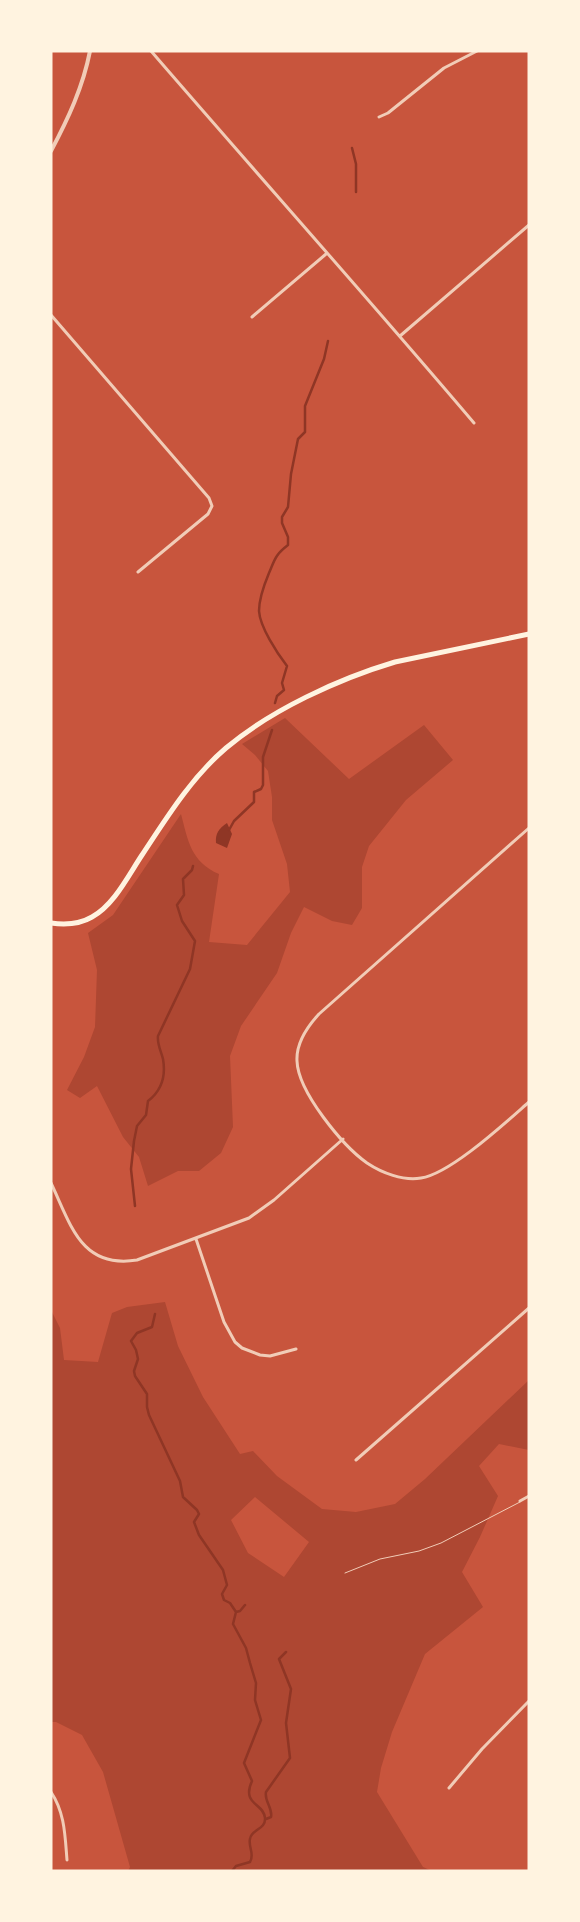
<svg xmlns="http://www.w3.org/2000/svg" width="580" height="1922" font-family="Raleway,sans-serif">
<style>
.green{fill:#ae4732;fill-rule:evenodd}
.water{fill:#8f3625}
.lines{fill:none;stroke-linecap:round;stroke-linejoin:round}
.stream{stroke:#8f3625;stroke-width:2.5}
.service{stroke:#f1ccb7;stroke-width:1}
.minor{stroke:#f1ccb7;stroke-width:3}
.tertiary{stroke:#f1ccb7;stroke-width:4}
.primary{stroke:#fff3e0;stroke-width:5}
</style>
<rect width="100%" height="100%" fill="#c8553d"/>
<path class="green" d="M 285,718 L 349,779 L 424,725 L 453,760 L 406,800 L 369,846 L 362,867 L 362,908 L 352,925 L 332,921 L 304,907 L 291,933 L 277,973 L 241,1026 L 230,1056 L 233,1127 L 221,1153 L 199,1171 L 178,1171 L 148,1186 L 139,1157 L 123,1137 L 97,1086 L 80,1098 L 67,1090 L 84,1057 L 95,1027 L 97,970 L 88,933 L 113,915 L 181,814 C 188,841 191,862 219,874 L 209,942 L 247,945 L 290,892 L 287,864 L 272,820 L 272,797 L 268,771 L 255,755 L 242,744 Z
M 165,1302 L 178,1346 L 203,1397 L 240,1454 L 253,1451 L 277,1476 L 322,1509 L 356,1512 L 395,1504 L 425,1479 L 529,1380 L 529,1450 L 499,1444 L 479,1466 L 498,1496 L 480,1537 L 462,1572 L 483,1607 L 425,1654 L 392,1732 L 381,1768 L 377,1792 L 423,1867 L 432,1871 L 128,1871 L 130,1867 L 103,1772 L 82,1735 L 56,1722 L 51,1722 L 51,1310 L 60,1328 L 64,1360 L 98,1362 L 112,1313 L 127,1307 ZM 255,1497 L 309,1542 L 284,1577 L 248,1553 L 231,1520 Z"/>
<path class="water" d="M 227,823 L 232,834 L 227,848 L 216,843 C 215,834 219,828 227,823 Z"/>
<g class="lines">
<path class="stream" d="M 352,148 L 356,164 L 356,192
M 275,703 L 277,696 L 284,690 L 282,683 L 287,666 C 277,653 260,627 259,611 C 259,598 264,585 269,573 C 275,559 275,555 288,545 L 288,537 L 282,523 L 282,517 L 288,507 L 291,474 L 298,439 L 305,432 L 305,406 L 324,359 L 328,341
M 229,830 L 234,821 L 254,802 L 254,792 L 261,789 L 263,785 L 263,757 L 272,730
M 135,1206 L 131,1169 L 134,1141 L 137,1126 L 146,1115 L 148,1101 C 161,1091 166,1076 163,1059 C 161,1051 157,1044 158,1036 L 190,969 L 195,941 L 182,921 L 177,905 L 184,895 L 183,879 L 192,870 L 193,866
M 155,1314 L 152,1327 L 137,1333 L 131,1341 L 136,1350 L 138,1359 L 134,1371 L 135,1376 L 147,1394 L 147,1407 L 149,1415 L 180,1481 L 183,1497 L 197,1510 L 199,1514 L 194,1522 L 199,1535 L 223,1570 L 227,1585 L 222,1594 L 224,1600 L 230,1603 L 236,1612
M 236,1612 L 240,1611 L 245,1605
M 266,1819 L 271,1817 C 273,1808 264,1801 266,1792 L 290,1758 L 286,1723 L 291,1689 L 279,1659 L 286,1652
M 232,1871 L 236,1866 L 250,1862 C 255,1854 248,1847 250,1839 C 251,1829 266,1830 265,1818 C 264,1803 241,1805 252,1781 L 244,1763 L 261,1720 L 255,1700 L 256,1683 L 250,1663 L 246,1648 L 233,1624 L 236,1612"/>
<path class="service" d="M 345,1573 L 380,1559 L 419,1551 L 441,1543 L 520,1502"/>
<path class="minor" d="M 151,51 C 258,175 368,298 474,423
M 379,117 L 388,113 L 444,68 L 477,51
M 51,315 L 209,498 L 212,506 L 208,514 L 138,572
M 252,317 L 326,254
M 400,336 L 529,225
M 529,828 L 319,1014 C 307,1027 296,1043 297,1061 C 298,1092 343,1146 367,1163 C 382,1173 403,1181 421,1178 C 450,1174 505,1123 529,1102
M 51,1183 C 71,1225 81,1269 137,1260 L 249,1218 L 274,1200 L 343,1139
M 196,1239 L 224,1322 L 235,1342 L 242,1348 L 260,1355 L 270,1356 L 296,1349
M 356,1460 L 529,1308
M 520,1501 L 529,1496
M 449,1788 L 482,1749 L 529,1701
M 51,1792 C 65,1813 65,1836 67,1860"/>
<path class="tertiary" d="M 51,151 C 68,119 83,87 90,51"/>
<path class="primary" d="M 51,923 C 65,925 80,924 92,917 C 114,905 128,876 142,855 C 167,817 191,778 226,748 C 271,710 338,679 395,662 L 529,634"/>
</g>
<rect width="580" height="1922" fill="none" stroke="#fff3e0" stroke-width="105"/>
</svg>
